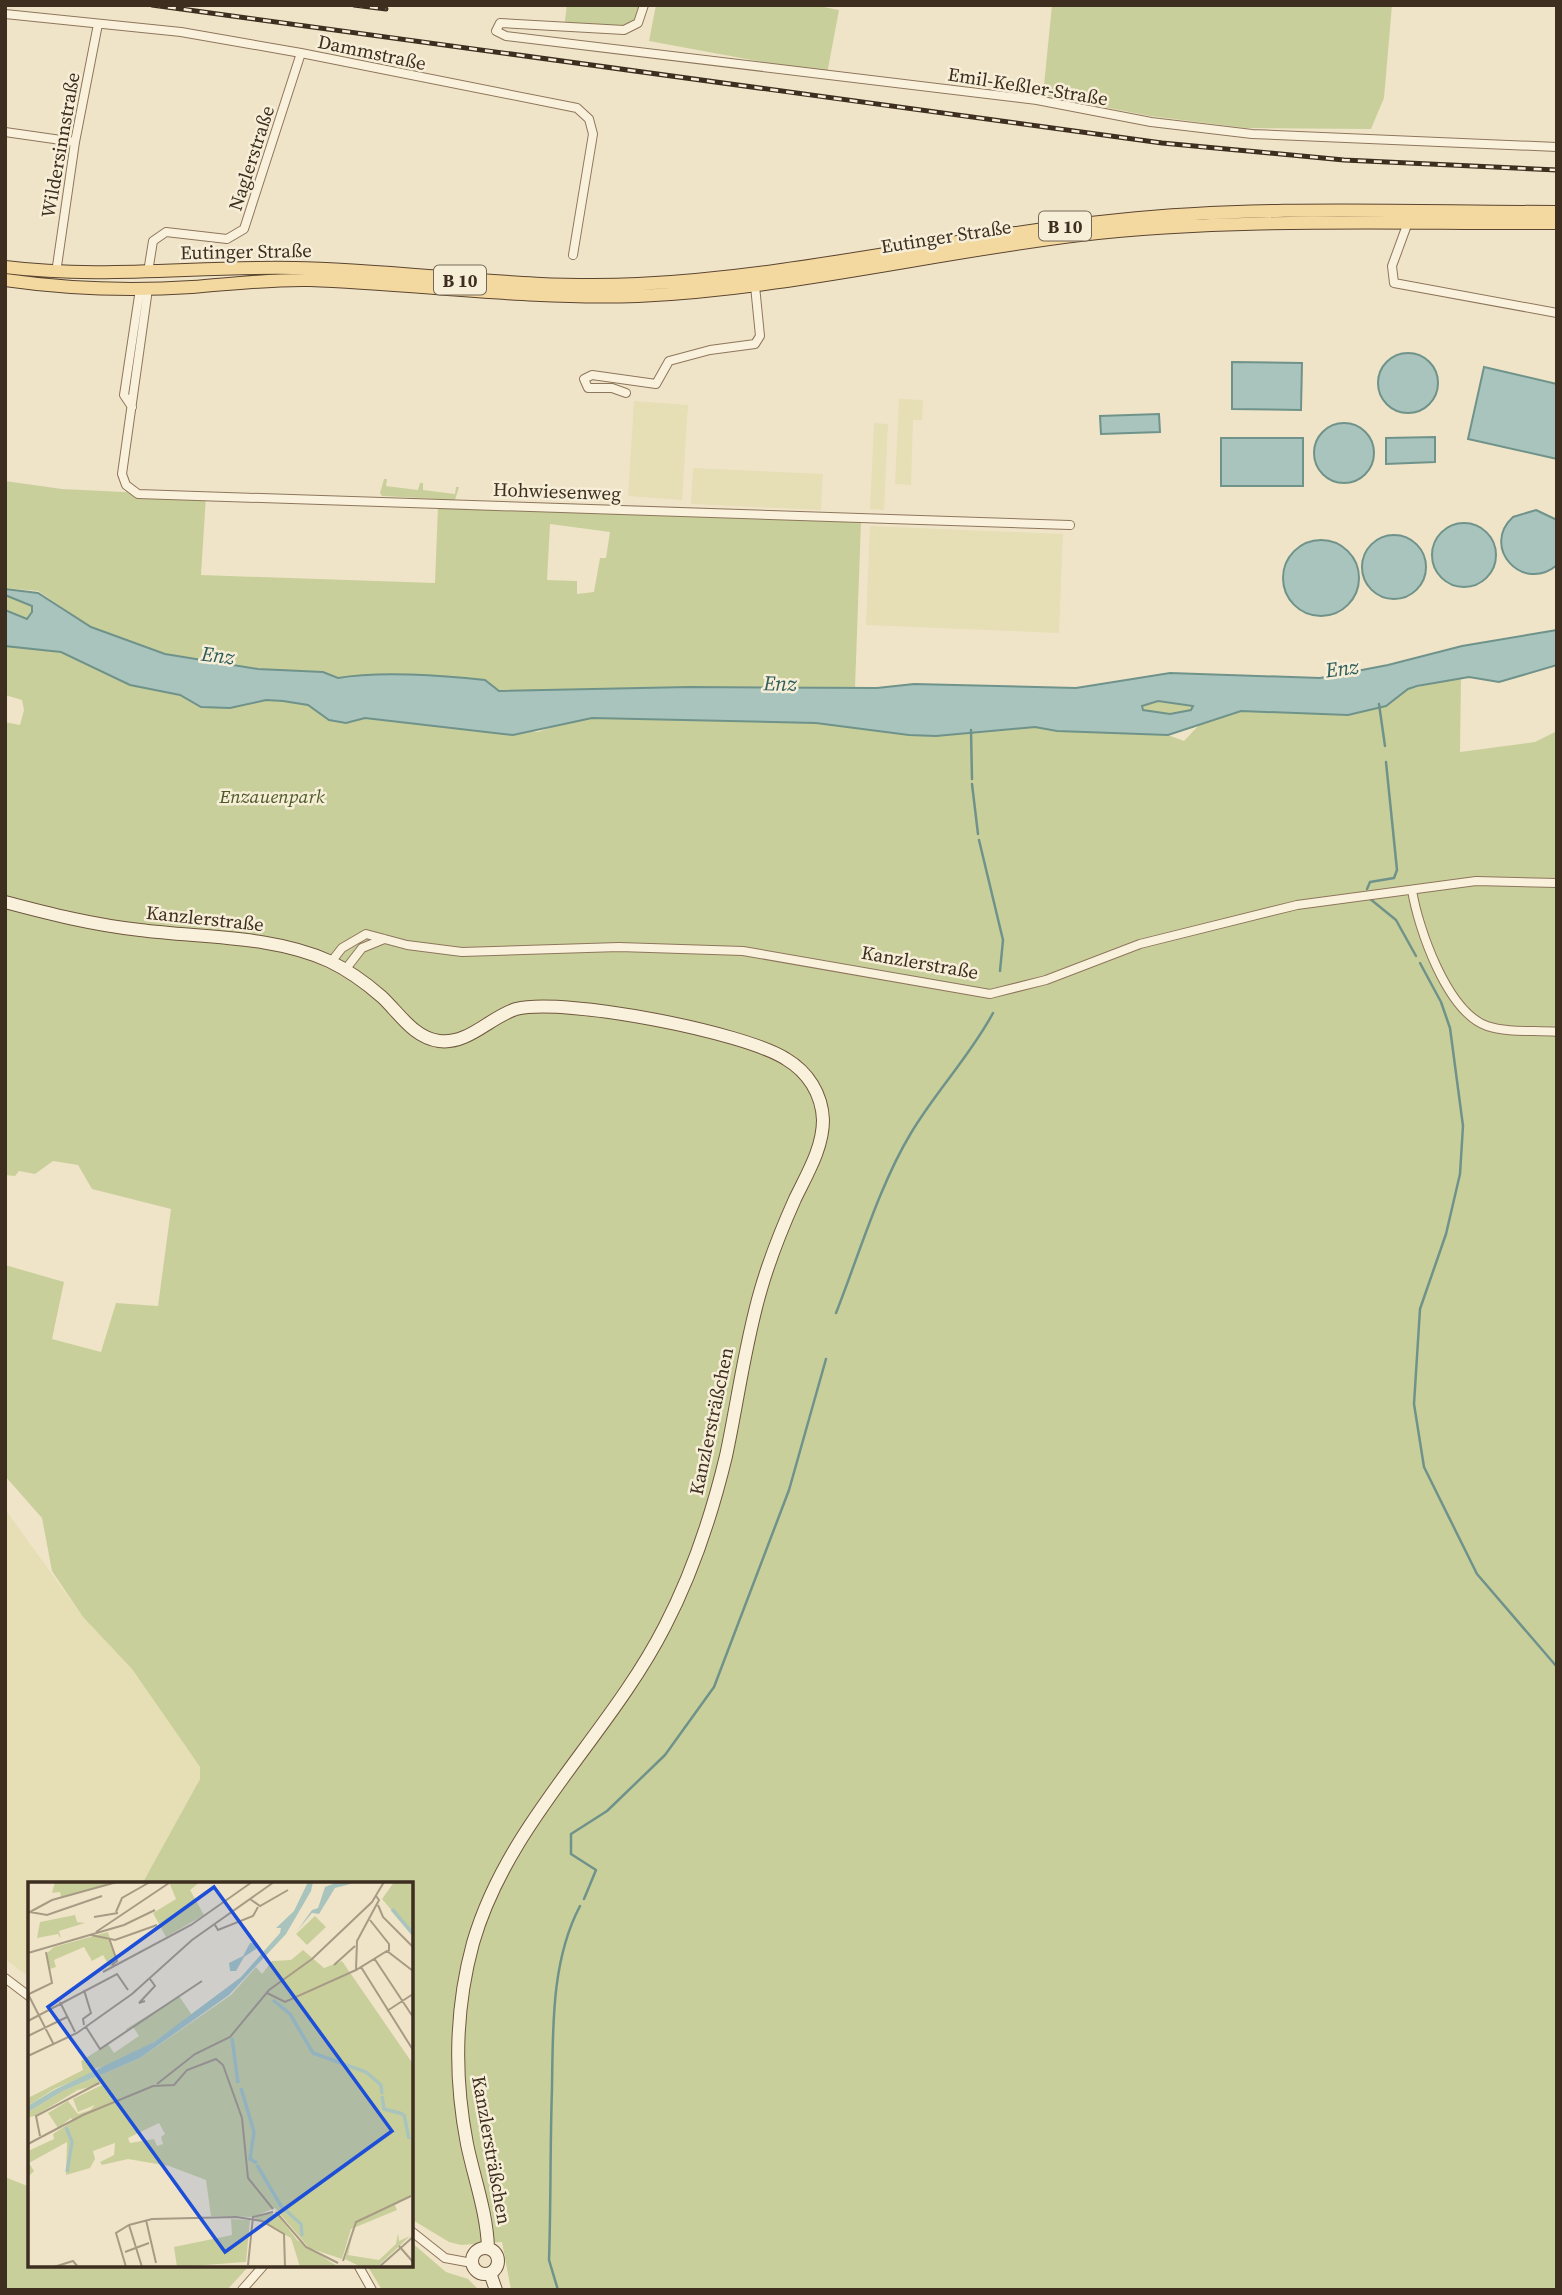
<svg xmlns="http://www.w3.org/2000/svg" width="1562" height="2295" font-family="'Source Serif 4',serif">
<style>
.farmland{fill:#e6deb5}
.green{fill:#c9cf9b;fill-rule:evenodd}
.water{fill:#a9c4bc;stroke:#6f938a;stroke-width:2;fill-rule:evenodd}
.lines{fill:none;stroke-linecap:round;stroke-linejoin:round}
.stream{stroke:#6f938a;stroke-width:2.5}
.minor-casing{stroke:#8d765c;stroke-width:10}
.secondary-casing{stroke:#6f573f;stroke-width:14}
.primary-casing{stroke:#5b4430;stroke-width:14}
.minor{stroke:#faf1dc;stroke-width:8}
.secondary{stroke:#faf1dc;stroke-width:12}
.primary{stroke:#f3d9a0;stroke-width:12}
.rail-casing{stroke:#3d2e20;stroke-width:5}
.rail{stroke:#f7eed8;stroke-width:2.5;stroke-dasharray:8;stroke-linecap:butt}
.labels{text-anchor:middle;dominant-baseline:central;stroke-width:5;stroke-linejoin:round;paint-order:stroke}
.shield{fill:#f7eed8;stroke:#756857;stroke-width:2}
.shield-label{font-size:18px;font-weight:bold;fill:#3d2e20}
.street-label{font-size:19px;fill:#3d2e20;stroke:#f7eed8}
.park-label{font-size:19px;font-style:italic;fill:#4d5a26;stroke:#f7eed8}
.water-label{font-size:21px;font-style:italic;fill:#2f5d5a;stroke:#f7eed8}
.inset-river{fill:none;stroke:#a9c4bc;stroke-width:3.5}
.inset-road{fill:none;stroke:#a89b85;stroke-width:2}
.view{fill:#1d4ed8;fill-opacity:0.15;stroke:#1d4ed8;stroke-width:3.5}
.inset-edge{fill:none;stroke:#3d2e20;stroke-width:3.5}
</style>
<rect width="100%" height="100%" fill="#f0e4c8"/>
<path class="farmland" d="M 899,399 L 923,400 L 922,420 L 913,420 L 911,485 L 895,484 Z
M 634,401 L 688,405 L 682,500 L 628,496 Z
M 874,423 L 888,424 L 884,510 L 870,509 Z
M 693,468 L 823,474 L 821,510 L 691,504 Z
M 870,526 L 1063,534 L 1059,633 L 866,625 Z
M 5,1509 L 83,1617 L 132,1669 L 200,1767 L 200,1779 L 142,1884 L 30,1884 L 30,1978 L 5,1959 Z"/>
<path class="green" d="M 567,5 L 644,5 L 638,23 L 624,30 L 564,28 Z
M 656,5 L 813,5 L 839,10 L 827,74 L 649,41 Z
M 1052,5 L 1392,5 L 1384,98 L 1371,129 L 1245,128 L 1150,116 L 1043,95 Z
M 384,479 L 387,479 L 386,486 L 418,490 L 420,483 L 423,483 L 423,490 L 455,494 L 456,487 L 459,487 L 455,500 L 382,496 L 380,493 Z
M 5,481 L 62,489 L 206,496 L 201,575 L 435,583 L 438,506 L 861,522 L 855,688 L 499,691 L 485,680 L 408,676 L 338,678 L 323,672 L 258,669 L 165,654 L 91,627 L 38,591 L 5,588 ZM 550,524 L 610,532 L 606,558 L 600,558 L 594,592 L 577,594 L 577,581 L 547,580 Z
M 5,595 L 32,606 L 31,616 L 27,619 L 5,610 Z
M 5,646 L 61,652 L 130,685 L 180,695 L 201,707 L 230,708 L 266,700 L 283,701 L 308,705 L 329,720 L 346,723 L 365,718 L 538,732 L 574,719 L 592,718 L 816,723 L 909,735 L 936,736 L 1035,727 L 1057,731 L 1168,735 L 1184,741 L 1199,725 L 1241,711 L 1324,714 L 1374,709 L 1386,706 L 1408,689 L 1461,678 L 1460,752 L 1535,742 L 1557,731 L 1557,2290 L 511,2290 L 502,2242 L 461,2245 L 449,2242 L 411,2219 L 411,1884 L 142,1884 L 200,1779 L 200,1767 L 132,1669 L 83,1617 L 52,1571 L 42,1518 L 5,1476 L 5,1265 L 64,1282 L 52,1339 L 101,1352 L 116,1303 L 158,1306 L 171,1209 L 92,1189 L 78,1165 L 53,1161 L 35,1174 L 19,1171 L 15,1176 L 5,1175 L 5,722 L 20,725 L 24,710 L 22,700 L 5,695 Z
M 1158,701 L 1193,706 L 1192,710 L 1171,714 L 1143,710 L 1142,706 Z
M 5,2177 L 30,2187 L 30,2265 L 250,2265 L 227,2290 L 5,2290 Z
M 411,2242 L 446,2272 L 468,2279 L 479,2290 L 382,2290 L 367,2265 L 411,2265 Z"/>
<path class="water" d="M1378 383a30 30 0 1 1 60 0a30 30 0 1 1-60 0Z
M 1232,362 L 1302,363 L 1301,410 L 1232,409 Z
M 1484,367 L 1557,384 L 1557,459 L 1468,439 Z
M 1159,414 L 1160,432 L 1101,434 L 1100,416 Z
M1314 453a30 30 0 1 1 60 0a30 30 0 1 1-60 0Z
M 1435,437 L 1435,462 L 1386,464 L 1386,438 Z
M 1221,438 L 1303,438 L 1303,486 L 1221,486 Z
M 1536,510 L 1557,520 L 1557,565 C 1523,594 1480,547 1513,517 Z
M1432 555a32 32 0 1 1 64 0a32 32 0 1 1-64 0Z
M1362 567a32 32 0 1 1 64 0a32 32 0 1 1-64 0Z
M1283 578a38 38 0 1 1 76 0a38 38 0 1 1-76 0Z
M 5,589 L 38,593 L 91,627 L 165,654 L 258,669 L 323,672 L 338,678 C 378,671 441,675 485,680 L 499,691 L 689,687 L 877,688 L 914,684 L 1076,688 L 1170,673 L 1320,678 L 1388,665 L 1462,646 L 1557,630 L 1557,665 L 1499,682 L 1469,677 L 1417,686 L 1408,689 L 1386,706 L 1348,715 L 1241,711 L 1168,735 L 1057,731 L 1035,727 L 936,736 L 909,735 L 816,723 L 592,718 L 513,735 L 365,718 L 346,723 L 329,720 L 308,705 L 283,701 L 266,700 L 230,708 L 201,707 L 180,695 L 130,685 L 61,652 L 5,646 L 5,610 L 27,619 L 32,612 L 32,606 L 5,595 ZM 1158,701 L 1193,706 L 1191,710 L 1170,714 L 1143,710 L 1142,706 Z"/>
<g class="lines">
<path class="stream" d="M 1379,704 L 1385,746
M 971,730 L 972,779
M 972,784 L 978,834
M 979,840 L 1003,940 L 1000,971
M 1367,889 L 1370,882 L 1394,878 L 1397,870 L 1386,762
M 1369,898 L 1396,920 L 1416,956
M 1420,963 L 1441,1002 L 1450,1028 L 1463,1126 L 1460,1174 L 1446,1234 L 1420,1309 L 1414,1404 L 1424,1467 L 1477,1574 L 1557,1667
M 836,1313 C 859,1255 879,1186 911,1133 C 936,1091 970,1056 993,1013
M 584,1899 L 596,1870 L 571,1854 L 571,1834 L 607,1811 L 665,1755 L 714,1687 L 789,1490 L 826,1359
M 558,2290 L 549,2260 C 551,2203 550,2146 552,2089 C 553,2028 551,1961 580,1906"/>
<defs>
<path id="minor" d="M 644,5 L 638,23 L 624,30 L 500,23 L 496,31 L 506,36 L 1037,100 L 1151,122 L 1252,134 L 1557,147
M 5,14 L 181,32 L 301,53 L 577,108 L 589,119 L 593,134 L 573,255
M 5,132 L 75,142
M 1407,225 L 1392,266 L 1394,283 L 1557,313
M 148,272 L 153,241 L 166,232 L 227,239 L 244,229 L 301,53
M 56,273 L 75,142 L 98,24
M 148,289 L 122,474 L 126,485 L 138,494 L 1070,525
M 626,393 L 612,388 L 588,388 L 584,379 L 592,375 L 656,384 L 669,361 L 710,350 L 755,344 L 760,336 L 755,286
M 132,407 L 124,395 L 140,289
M 1412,890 C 1418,928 1447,1012 1487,1026 C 1508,1033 1535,1030 1557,1032
M 331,962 L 342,948 L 366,934 L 407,945 L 462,952 L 619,947 L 743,951 L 990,994 L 1046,980 L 1140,944 L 1297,905 L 1476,881 L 1557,883
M 345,970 L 362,948 L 384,939
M 5,1978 L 30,1997
M 411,2231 L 445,2258 L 472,2263
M 358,2265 L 372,2290
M 242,2290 L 264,2265"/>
<path id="secondary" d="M 5,902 C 50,914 94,925 140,930 C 202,938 272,935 329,961 C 348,970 366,983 382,997 C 399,1013 414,1038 439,1041 C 468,1045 490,1017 516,1009 C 564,997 744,1032 786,1059 C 808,1072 822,1094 823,1120 C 823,1148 807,1174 795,1199 C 782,1228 770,1258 761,1289 C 745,1343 738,1400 726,1456 C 712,1514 693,1572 665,1626 C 609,1736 508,1822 473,1943 C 455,2009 454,2077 467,2144 C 474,2178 487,2213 488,2248
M472 2261a13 13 0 1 1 26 0a13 13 0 1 1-26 0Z
M 490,2273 L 496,2290"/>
<path id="primary" d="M 5,267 C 102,279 197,266 294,268 C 409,270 523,290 638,284 C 800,276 958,236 1119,220 C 1261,205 1413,212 1557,212
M 5,280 C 68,289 129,291 192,287 C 232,284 270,279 310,280 C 419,284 528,300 638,296 C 787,289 932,253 1080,235 C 1237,217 1399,224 1557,223"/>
</defs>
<use href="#minor" class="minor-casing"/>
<use href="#secondary" class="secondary-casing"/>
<use href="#primary" class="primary-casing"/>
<use href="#minor" class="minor"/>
<use href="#secondary" class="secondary"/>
<use href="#primary" class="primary"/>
<defs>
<path id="rail" d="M 152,5 L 1162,143 L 1344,160 L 1557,170
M 354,5 L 386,9"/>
</defs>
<use href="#rail" class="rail-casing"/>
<use href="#rail" class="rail"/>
</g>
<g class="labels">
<g class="shield">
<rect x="1039" y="211.5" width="52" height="29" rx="5"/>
<rect x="434" y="265.5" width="52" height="29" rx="5"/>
</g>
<g class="shield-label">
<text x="1065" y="226">B 10</text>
<text x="460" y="280">B 10</text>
</g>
<g class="street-label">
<text transform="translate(372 52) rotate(12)">Dammstraße</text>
<text transform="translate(1028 86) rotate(9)">Emil-Keßler-Straße</text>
<text transform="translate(60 145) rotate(-80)">Wildersinnstraße</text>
<text transform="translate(251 158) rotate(-72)">Naglerstraße</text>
<text transform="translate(946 236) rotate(-9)">Eutinger Straße</text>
<text transform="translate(246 251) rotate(-1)">Eutinger Straße</text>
<text transform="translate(557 491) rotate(2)">Hohwiesenweg</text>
<text transform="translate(205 918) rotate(6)">Kanzlerstraße</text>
<text transform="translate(920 962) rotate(10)">Kanzlerstraße</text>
<text transform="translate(711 1421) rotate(-78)">Kanzlersträßchen</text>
<text transform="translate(492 2150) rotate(80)">Kanzlersträßchen</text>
</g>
<g class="park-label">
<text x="272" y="796">Enzauenpark</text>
</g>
<g class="water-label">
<text transform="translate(218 655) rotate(7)">Enz</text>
<text transform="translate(1342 668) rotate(-7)">Enz</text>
<text transform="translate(780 683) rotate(1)">Enz</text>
</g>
</g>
<g transform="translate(28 1882)">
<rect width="385" height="385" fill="#f0e4c8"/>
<path d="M 27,0 L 88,0 L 33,15 L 32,10 L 24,11 ZM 141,0 L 172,0 L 162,8 L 176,33 L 138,55 L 125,31 L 148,17 ZM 366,0 L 385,0 L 385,53 L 354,17 ZM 47,33 L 49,40 L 57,41 L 31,49 L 33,57 L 30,52 L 9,56 L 12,40 ZM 287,34 L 298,45 L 279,63 L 268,52 ZM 80,50 L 89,79 L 82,85 L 75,73 L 64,79 L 56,65 L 26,78 L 28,85 L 22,87 L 19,71 L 26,65 ZM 275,68 L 296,86 L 314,79 L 385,182 L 385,313 L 367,323 L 369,328 L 323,347 L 314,377 L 281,366 L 247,326 L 224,335 L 183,334 L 178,298 L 141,284 L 100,277 L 74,283 L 72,280 L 86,273 L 87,261 L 65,269 L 67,277 L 62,286 L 38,293 L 39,260 L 1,281 L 6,289 L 0,295 L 0,269 L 26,257 L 25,252 L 45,239 L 43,236 L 30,246 L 20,231 L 40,219 L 50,232 L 62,228 L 67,223 L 50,230 L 45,217 L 78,201 L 50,208 L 7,234 L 2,235 L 0,230 L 35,209 L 112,176 L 203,113 L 228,85 L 234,92 L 244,79 L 263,78 ZM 131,241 L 137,252 L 133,255 L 135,262 L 129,264 L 126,257 L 102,261 L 100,256 ZM 151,114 L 164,133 L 126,160 L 88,182 L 69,186 L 66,188 L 70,189 L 26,207 L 0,224 L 0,216 L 55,188 L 53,179 L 80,162 L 86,171 L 111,154 L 105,145 L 99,149 L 98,147 ZM 233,332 L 249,332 L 269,358 L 309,384 L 272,385 L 263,356 L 226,336 ZM 203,337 L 222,338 L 218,380 L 149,385 L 146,365 L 204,353 ZM 370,351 L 371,359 L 382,354 L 349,385 L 333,385 L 317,377 L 324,354 L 320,373 L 351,378 L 368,362 Z" fill="#c9cf9b" fill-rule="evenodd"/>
<path d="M 280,0 L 285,0 L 283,9 L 258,52 L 201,113 L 112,176 L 35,209 L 0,230 L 0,224 L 26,208 L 126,160 L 213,95 L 252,51 L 253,46 L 248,46 L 266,29 ZM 310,0 L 330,0 L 307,6 L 291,32 L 284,31 L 269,49 L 284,28 L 290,26 L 297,5 ZM 222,61 L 228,61 L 228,67 L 216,75 L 208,89 L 202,89 L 201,81 L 215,74 Z" fill="#a9c4bc"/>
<path class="inset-river" d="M 364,27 L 385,52M 245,118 L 262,132 L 285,171 L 338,190 L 353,203 L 354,212M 204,156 L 210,201M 213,206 L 226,250 L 222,277 L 229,281M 354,214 L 356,227 L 375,232M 376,232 L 381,257M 38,245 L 44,260 L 39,290M 229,283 L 253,324 L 273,342 L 274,354"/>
<path class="inset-road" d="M 222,17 L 232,24 L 260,8M 350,23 L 355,35 L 385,65M 2,30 L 19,33 L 74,14M 88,30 L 94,16 L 122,0M 0,31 L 24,18 L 89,0M 66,35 L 90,31M 342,38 L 361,62 L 361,69M 187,43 L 190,48 L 225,34 L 230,25M 68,50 L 141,1M 63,53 L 87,58 L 129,43M 81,56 L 89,79 L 84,83M 0,71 L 96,43 L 127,28M 346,76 L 385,135M 306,83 L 327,64M 333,85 L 385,168M 328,88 L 329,59 L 351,18 L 348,14M 75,90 L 163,43 L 224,0M 56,108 L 63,131 L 55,137 L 56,143M 239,111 L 257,120 L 328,88 L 359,69 L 385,89M 0,112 L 26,163M 1,112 L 24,101 L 18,70M 117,119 L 111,121 L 127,104 L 122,97M 32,120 L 47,150M 359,129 L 385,112M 0,139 L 89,92 L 100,108M 58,145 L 72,167 L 174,99M 0,154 L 39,135M 0,174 L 49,151 L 104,112 L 164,58 L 246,0M 129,202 L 167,172 L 202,155 L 241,108 L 284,77 L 344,20 L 356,0M 12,254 L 8,234 L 71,201M 0,262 L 55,233 L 125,204 L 146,203 L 159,188 L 188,177 L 195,183 L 214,236 L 220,296 L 245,327M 248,330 L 278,365 L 310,381M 118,338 L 128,381M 101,343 L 114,385M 371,364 L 385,380M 97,370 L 121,361M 315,379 L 328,340 L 383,314M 220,383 L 225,335 L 245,330M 26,385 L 45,379 L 50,385M 98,385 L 88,351 L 101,343 L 124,337 L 208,335 L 234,339 L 256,352 L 257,385M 182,385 L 217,385M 351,385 L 385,355"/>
<path class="view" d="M 186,5 L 364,249 L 197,370 L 20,125 Z"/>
<rect width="385" height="385" class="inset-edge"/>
</g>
<rect width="1562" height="2295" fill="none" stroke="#3d2e20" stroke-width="14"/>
</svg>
